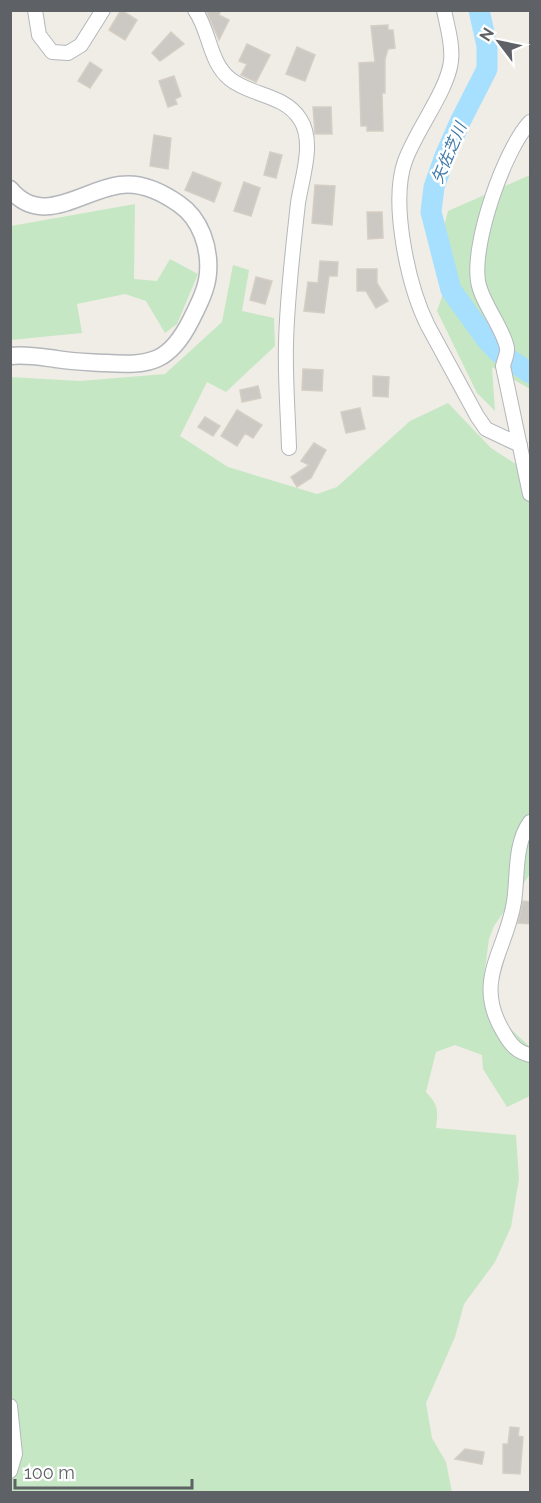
<svg xmlns="http://www.w3.org/2000/svg" width="541" height="1503" font-family="Raleway,'Noto Sans JP',sans-serif">
<style>
.green{fill:#c5e7c3}
.lines{fill:none;stroke-linecap:round;stroke-linejoin:round}
.river{stroke:#a7dfff;stroke-width:21}
.building{fill:#ccc8c3;stroke:#d5cec4;stroke-width:1.5}
.minor-casing{stroke:#b3b7bb;stroke-width:16}
.tertiary-casing{stroke:#b3b7bb;stroke-width:19}
.minor{stroke:#fff;stroke-width:14}
.tertiary{stroke:#fff;stroke-width:16}
.labels{text-anchor:middle;dominant-baseline:central;stroke-width:5;stroke-linejoin:round;paint-order:stroke}
.water-label{font-size:16px;font-style:italic;fill:#407aa9;stroke:#fff}
</style>
<rect width="100%" height="100%" fill="#f0ede6"/>
<path class="green" d="M 530,175 L 530,389 L 492,367 L 495,411 L 477,393 L 437,311 L 450,274 L 443,230 L 448,211 Z
M 135,204 L 134,279 L 157,281 L 170,259 L 198,274 L 177,324 L 165,333 L 146,301 L 125,294 L 77,304 L 82,333 L 11,340 L 11,226 Z
M 233,265 L 249,270 L 242,311 L 274,318 L 275,346 L 226,392 L 207,382 L 180,436 L 228,467 L 317,494 L 337,487 L 410,421 L 448,403 L 491,448 L 530,473 L 530,874 L 494,926 L 489,939 L 483,984 L 489,1009 L 530,1047 L 530,1096 L 507,1107 L 483,1069 L 482,1055 L 455,1045 L 436,1052 L 426,1092 C 439,1106 438,1110 436,1128 L 516,1135 L 519,1179 L 511,1227 L 495,1262 L 464,1304 L 455,1337 L 426,1403 L 432,1438 L 446,1462 L 452,1492 L 11,1492 L 10,377 L 80,381 L 165,374 L 222,322 Z"/>
<g class="lines">
<path class="river" d="M 479,10 L 487,46 L 487,69 L 460,122 L 445,156 L 434,187 L 431,212 L 451,290 L 487,340 L 497,351 L 530,373"/>
</g>
<path class="building" d="M 121,10 L 137,20 L 125,40 L 109,30 Z
M 206,10 L 221,10 L 219,15 L 229,20 L 219,40 Z
M 388,25 L 388,30 L 393,30 L 395,48 L 388,49 L 385,59 L 385,93 L 382,93 L 383,131 L 367,131 L 367,126 L 361,126 L 359,63 L 375,62 L 371,26 Z
M 171,32 L 184,44 L 160,61 L 152,53 Z
M 247,44 L 270,55 L 256,82 L 241,75 L 247,64 L 239,61 Z
M 297,47 L 315,55 L 305,81 L 286,74 Z
M 90,62 L 102,70 L 90,88 L 78,81 Z
M 174,76 L 181,96 L 175,99 L 177,104 L 168,107 L 159,81 Z
M 313,107 L 331,107 L 332,134 L 315,134 Z
M 154,135 L 171,138 L 168,169 L 150,166 Z
M 270,152 L 282,155 L 276,178 L 264,175 Z
M 193,172 L 221,183 L 214,202 L 185,190 Z
M 244,182 L 260,188 L 251,216 L 234,211 Z
M 315,185 L 335,186 L 332,225 L 312,223 Z
M 367,212 L 382,212 L 383,238 L 368,239 Z
M 320,261 L 338,262 L 337,276 L 329,276 L 324,313 L 304,311 L 308,282 L 318,283 Z
M 357,269 L 377,269 L 377,283 L 388,301 L 376,308 L 366,291 L 357,291 Z
M 256,277 L 272,281 L 265,304 L 250,300 Z
M 303,369 L 323,370 L 322,391 L 302,390 Z
M 373,376 L 389,377 L 388,397 L 373,396 Z
M 258,386 L 261,398 L 242,402 L 240,390 Z
M 360,408 L 365,429 L 346,433 L 341,412 Z
M 237,410 L 262,425 L 253,438 L 245,433 L 237,446 L 221,436 Z
M 205,417 L 220,426 L 213,436 L 198,427 Z
M 314,443 L 326,450 L 311,478 L 297,487 L 291,477 L 309,465 L 301,461 Z
M 523,901 L 531,902 L 531,924 L 518,923 Z
M 510,1427 L 519,1428 L 518,1436 L 523,1437 L 520,1474 L 503,1473 L 503,1444 L 508,1444 Z
M 465,1449 L 484,1452 L 482,1464 L 455,1459 Z"/>
<g class="lines">
<defs>
<path id="minor" d="M 35,10 L 39,35 L 52,52 L 68,53 L 81,45 L 103,10
M 195,10 C 210,31 209,62 230,79 C 251,96 284,94 300,119 C 315,142 302,177 298,203 C 293,249 287,297 286,344 C 285,378 288,414 289,448
M 444,10 C 447,26 453,44 451,61 C 448,90 416,130 405,161 C 390,203 408,286 428,326 L 477,416 L 486,429 L 520,445
M 530,122 C 504,150 472,243 478,281 C 481,302 503,327 507,348 C 508,353 504,361 503,366 L 530,494
M 530,822 C 514,844 518,876 514,902 C 506,952 472,981 504,1033 C 511,1045 517,1052 530,1055
M 10,1406 L 15,1454 L 10,1471"/>
<path id="tertiary" d="M 10,189 C 42,228 82,190 120,185 C 141,182 162,192 179,204 C 201,219 210,248 208,273 C 207,289 198,306 191,320 C 170,362 151,366 106,363 C 89,362 73,362 56,359 C 41,357 26,354 10,356"/>
</defs>
<use href="#minor" class="minor-casing"/>
<use href="#tertiary" class="tertiary-casing"/>
<use href="#minor" class="minor"/>
<use href="#tertiary" class="tertiary"/>
</g>
<g class="labels">
<g class="water-label">
<text transform="translate(449 153) rotate(-67)">矢佐芝川</text>
</g>
</g>
<rect width="541" height="1503" fill="none" stroke="#5e6266" stroke-width="24"/>
<g transform="translate(499 42) rotate(302)" stroke="#ffffff" stroke-width="4.5" paint-order="stroke">
<path d="M0-4.5L10 22L0 15L-10 22Z" fill="#5e6266"/>
<text y="-9" font-size="16" font-weight="bold" text-anchor="middle" fill="#5e6266">N</text>
</g>
<path d="M15 1479v9h177v-9" fill="none" stroke="#5e6266" stroke-width="3"/>
<text x="24" y="1479" font-size="18" fill="#5e6266" stroke="#ffffff" stroke-width="4.5" paint-order="stroke">100 m</text>
</svg>
